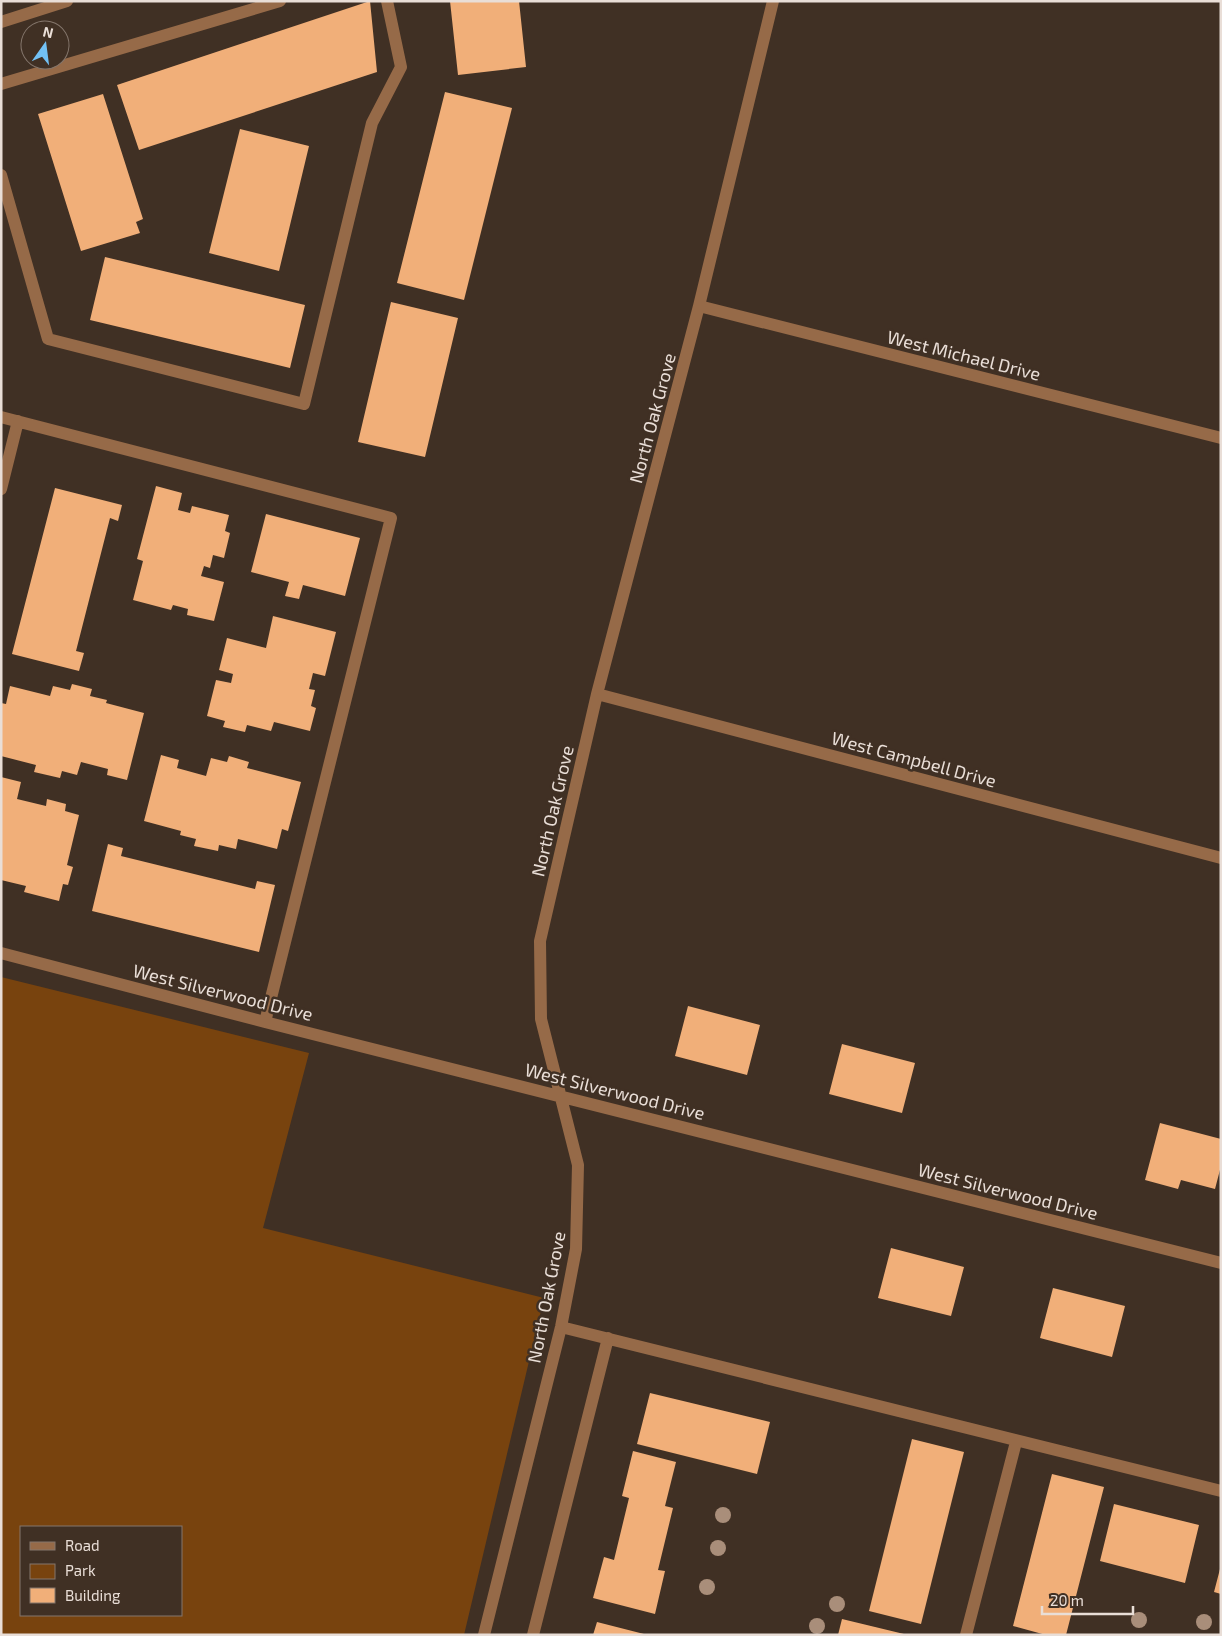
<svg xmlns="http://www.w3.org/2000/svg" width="1222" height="1636" font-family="'Exo 2',sans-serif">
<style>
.green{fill:#78430e;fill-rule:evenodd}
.building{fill:#f1af79}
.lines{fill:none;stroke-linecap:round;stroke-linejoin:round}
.minor{stroke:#966a48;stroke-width:12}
.tree{fill:#a98e7a}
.labels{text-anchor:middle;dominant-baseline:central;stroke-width:5;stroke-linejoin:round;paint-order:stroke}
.street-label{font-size:18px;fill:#e9ded7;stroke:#403024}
</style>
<rect width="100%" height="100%" fill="#403024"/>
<path class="green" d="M 1,977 L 309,1053 L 263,1228 L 544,1298 L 464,1635 L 1,1635 ZM 181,1527 L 181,1615 L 21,1615 L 21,1527 Z"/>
<path class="building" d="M 370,1 L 377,72 L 139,150 L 117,85 Z
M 450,1 L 519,1 L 526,67 L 458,75 Z
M 445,92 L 512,108 L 464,300 L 397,283 Z
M 103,94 L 143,219 L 136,222 L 140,233 L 81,251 L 38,114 Z
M 240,129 L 309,146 L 279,271 L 209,253 Z
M 105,257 L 305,305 L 290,368 L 90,320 Z
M 391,302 L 458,318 L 425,457 L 358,442 Z
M 156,486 L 182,493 L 178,510 L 190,513 L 192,506 L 229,515 L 225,531 L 230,533 L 224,558 L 213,555 L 210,568 L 204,566 L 201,576 L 224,582 L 214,621 L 187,615 L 188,609 L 173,605 L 171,610 L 133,600 L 143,561 L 137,559 Z
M 55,488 L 122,505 L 118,521 L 110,518 L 76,651 L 84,653 L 79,671 L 12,654 Z
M 266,514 L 360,538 L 345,596 L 303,585 L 299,599 L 285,596 L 289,582 L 251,572 Z
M 273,616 L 336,632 L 325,676 L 313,673 L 309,689 L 315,690 L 311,706 L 316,708 L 310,731 L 274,722 L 271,731 L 247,725 L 245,732 L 223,727 L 225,721 L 207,716 L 216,680 L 231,683 L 233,674 L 219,670 L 227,638 L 266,648 Z
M 72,684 L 92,689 L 90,696 L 107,700 L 106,703 L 144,713 L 127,780 L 107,775 L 108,769 L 81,762 L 77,775 L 62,771 L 60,778 L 34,772 L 36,765 L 1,756 L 1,703 L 6,704 L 10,686 L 50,696 L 53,686 L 70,690 Z
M 161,755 L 179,760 L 177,768 L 206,776 L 211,758 L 227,762 L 229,756 L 249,762 L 247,768 L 301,782 L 288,831 L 282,829 L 277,849 L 238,839 L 236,849 L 219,845 L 218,851 L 194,846 L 196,839 L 180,835 L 181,831 L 144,821 Z
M 1,777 L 21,782 L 17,799 L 46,806 L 47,799 L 66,804 L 65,811 L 79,815 L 67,865 L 73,867 L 68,885 L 63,884 L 59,901 L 24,892 L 26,886 L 1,880 Z
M 108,844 L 123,848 L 121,856 L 255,889 L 257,881 L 275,885 L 259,952 L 92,911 Z
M 688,1006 L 760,1025 L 747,1075 L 675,1056 Z
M 842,1044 L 915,1063 L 902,1113 L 829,1094 Z
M 1160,1123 L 1221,1139 L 1221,1166 L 1215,1189 L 1181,1180 L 1178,1189 L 1145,1180 Z
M 891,1248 L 964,1267 L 951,1316 L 878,1298 Z
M 1053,1288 L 1125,1306 L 1112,1357 L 1040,1338 Z
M 650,1393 L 770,1422 L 757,1474 L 637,1444 Z
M 912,1439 L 964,1452 L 921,1624 L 869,1611 Z
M 633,1451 L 676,1462 L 665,1506 L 673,1508 L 658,1570 L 665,1571 L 655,1614 L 593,1598 L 604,1557 L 614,1560 L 629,1498 L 622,1496 Z
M 1052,1474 L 1104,1487 L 1066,1635 L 1046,1635 L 1013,1626 Z
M 1114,1504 L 1199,1525 L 1185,1583 L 1100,1561 Z
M 1220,1569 L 1221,1569 L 1221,1594 L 1214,1592 Z
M 842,1619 L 904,1634 L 904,1635 L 838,1635 Z
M 597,1622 L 644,1634 L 643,1635 L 593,1635 Z"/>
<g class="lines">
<path class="minor" d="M 1,22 L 67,1
M 1,84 L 280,1
M 1,175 L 48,339 L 304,404 L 372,123 L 401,67 L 387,1
M 699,306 L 1221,438
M 1,417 L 391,518 L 265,1022
M 1,489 L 18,421
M 597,694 L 1221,858
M 1,953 L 265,1022 L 1221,1263
M 561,1327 L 1221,1491
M 484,1635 L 561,1327 L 576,1249 L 578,1165 L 541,1019 L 540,941 L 597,694 L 699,306 L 773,1
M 533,1635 L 608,1338
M 966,1635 L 1016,1442"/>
</g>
<g class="tree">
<circle cx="723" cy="1515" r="8"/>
<circle cx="718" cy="1548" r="8"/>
<circle cx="707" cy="1587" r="8"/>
<circle cx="837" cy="1604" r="8"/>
<circle cx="1139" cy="1620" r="8"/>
<circle cx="1204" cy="1622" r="8"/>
<circle cx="817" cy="1626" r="8"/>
</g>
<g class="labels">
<g class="street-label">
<text transform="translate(964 355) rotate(14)">West Michael Drive</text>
<text transform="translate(652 418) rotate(-75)">North Oak Grove</text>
<text transform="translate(914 759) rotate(15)">West Campbell Drive</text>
<text transform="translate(552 811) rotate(-77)">North Oak Grove</text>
<text transform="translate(223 992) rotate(14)">West Silverwood Drive</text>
<text transform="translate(615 1091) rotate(14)">West Silverwood Drive</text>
<text transform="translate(1008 1191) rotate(14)">West Silverwood Drive</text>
<text transform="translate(546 1297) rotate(-79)">North Oak Grove</text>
</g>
</g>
<rect width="1222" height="1636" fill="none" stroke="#e9ded7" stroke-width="5"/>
<rect x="20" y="1526" width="162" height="90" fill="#403024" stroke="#84766c"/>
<rect x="30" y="1542" width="25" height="8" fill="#966a48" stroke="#84766c"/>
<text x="65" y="1551" font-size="15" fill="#e9ded7">Road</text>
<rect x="30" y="1564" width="25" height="15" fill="#78430e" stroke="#84766c"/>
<text x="65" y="1576" font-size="15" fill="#e9ded7">Park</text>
<rect x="30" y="1588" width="25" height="15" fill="#f1af79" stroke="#84766c"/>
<text x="65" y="1601" font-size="15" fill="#e9ded7">Building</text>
<g transform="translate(45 45) rotate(14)"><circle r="24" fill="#403024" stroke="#84766c"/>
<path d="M0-4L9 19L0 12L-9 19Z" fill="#72c1f5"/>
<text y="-8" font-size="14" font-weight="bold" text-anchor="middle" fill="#e9ded7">N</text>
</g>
<path d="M1042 1606v8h91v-8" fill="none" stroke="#e9ded7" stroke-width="2.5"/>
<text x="1050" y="1606" font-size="15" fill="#e9ded7" stroke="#403024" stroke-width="4" paint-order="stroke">20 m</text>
</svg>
